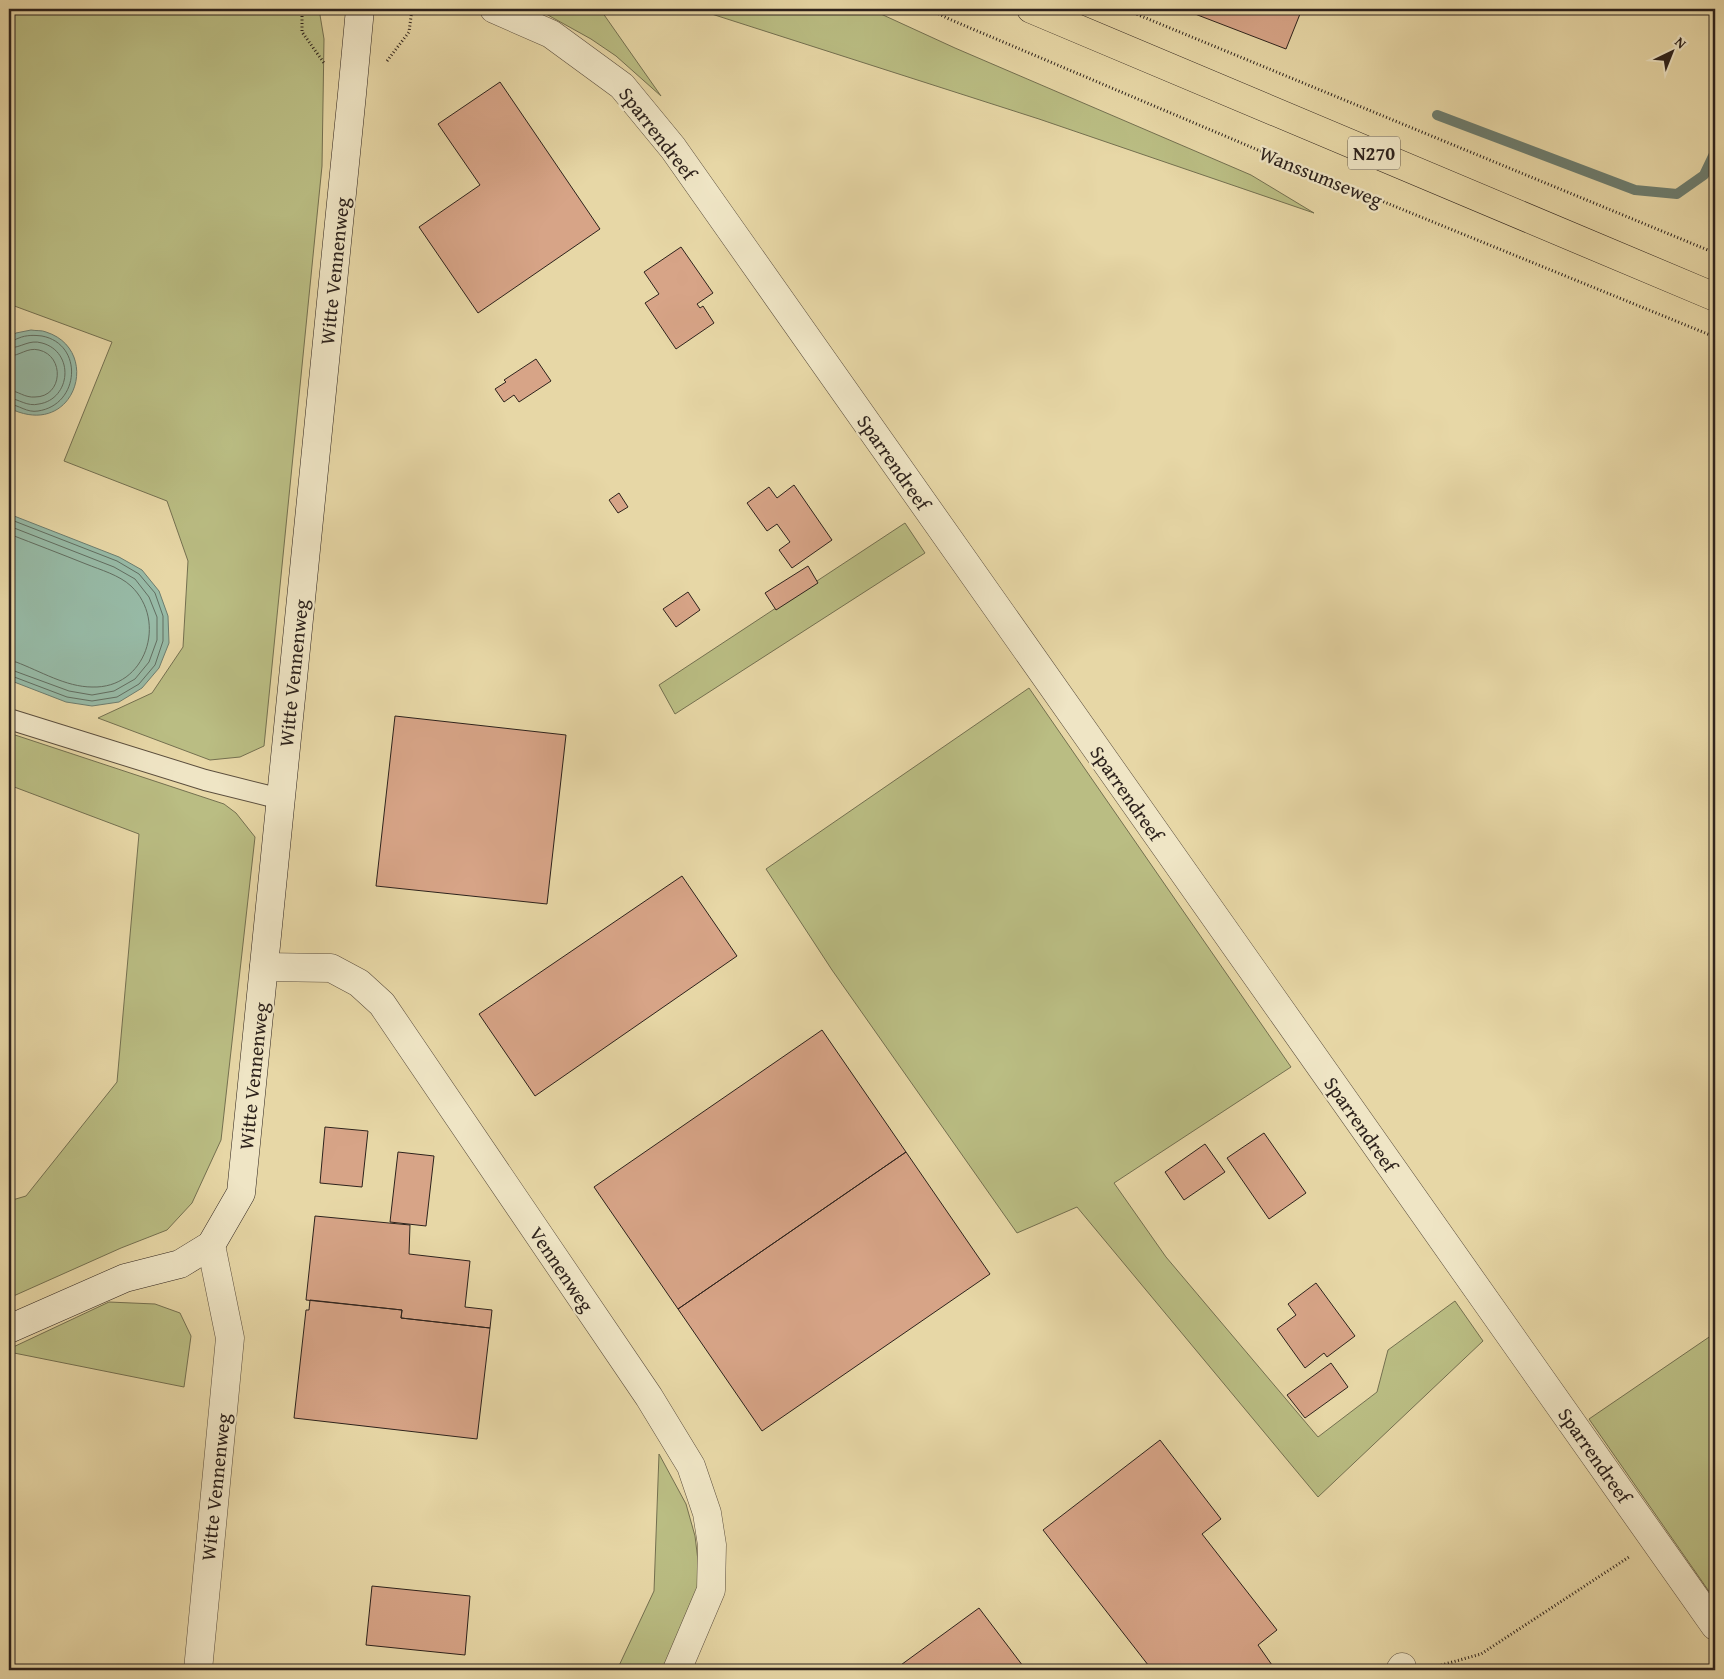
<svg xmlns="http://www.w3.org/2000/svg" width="1724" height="1679" font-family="'Gentium Book Plus',serif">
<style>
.green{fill:#babd83;stroke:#747050}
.water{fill:#97baa6;stroke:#6d7d6f}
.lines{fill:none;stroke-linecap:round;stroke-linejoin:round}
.shore{stroke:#626e61;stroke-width:1}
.stream{stroke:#6d7d6f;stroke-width:10}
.building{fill:#d7a487;stroke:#2d221c}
.lane-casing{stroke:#5c4f3e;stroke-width:22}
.street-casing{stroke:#5c4f3e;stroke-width:29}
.secondary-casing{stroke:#2d221c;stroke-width:29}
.primary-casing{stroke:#2d221c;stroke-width:29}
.path{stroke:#2d221c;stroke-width:3;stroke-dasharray:1 2.5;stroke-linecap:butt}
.lane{stroke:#efe5c5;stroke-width:20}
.street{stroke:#efe5c5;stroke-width:28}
.secondary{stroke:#efe5c5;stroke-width:28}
.primary{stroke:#e7d7a6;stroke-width:28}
.labels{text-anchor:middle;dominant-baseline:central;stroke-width:4.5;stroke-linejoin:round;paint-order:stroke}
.shield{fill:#efe5c5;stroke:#675c4f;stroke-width:1}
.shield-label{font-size:19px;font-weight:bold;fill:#2d221c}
.street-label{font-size:20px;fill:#2d221c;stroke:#efe5c5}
</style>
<rect width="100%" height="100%" fill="#e7d7a6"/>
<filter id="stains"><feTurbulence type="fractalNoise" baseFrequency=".004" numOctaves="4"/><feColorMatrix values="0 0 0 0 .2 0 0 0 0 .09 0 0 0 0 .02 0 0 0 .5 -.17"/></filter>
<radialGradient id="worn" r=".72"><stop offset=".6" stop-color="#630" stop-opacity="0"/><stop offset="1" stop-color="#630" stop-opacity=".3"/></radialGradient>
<path class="green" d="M 9,9 L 319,9 L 324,39 L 322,166 L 264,746 L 240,757 L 210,760 L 98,718 L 152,693 L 183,647 L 188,561 L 167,501 L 64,461 L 112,342 L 9,304 Z
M 537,9 L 600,9 L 661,96 L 616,56 L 591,39 Z
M 696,9 L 870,9 L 955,48 L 1251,175 L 1314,213 L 1039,119 Z
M 905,523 L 925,553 L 675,714 L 659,685 Z
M 1029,688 L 1291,1067 L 1114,1183 L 1166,1257 L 1318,1437 L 1377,1392 L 1388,1350 L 1455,1301 L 1483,1341 L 1318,1497 L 1077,1207 L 1017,1233 L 832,970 L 766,869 Z
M 9,733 L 224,804 L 236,813 L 255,837 L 221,1140 L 192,1203 L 167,1230 L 121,1248 L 9,1298 L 9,1201 L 26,1196 L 117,1082 L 139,834 L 9,785 Z
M 109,1302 L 155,1304 L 180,1313 L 191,1336 L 184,1387 L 9,1352 L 9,1349 Z
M 1715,1333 L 1715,1600 L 1589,1419 Z
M 659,1454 L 686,1504 L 695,1536 L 700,1577 L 695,1612 L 671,1670 L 617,1670 L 654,1591 Z"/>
<path class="water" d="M 31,330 C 36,331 42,330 46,332 C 103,350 75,441 9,408 L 9,338 L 16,333 Z
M 9,514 L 119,557 L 142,570 L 159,591 L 168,616 L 169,643 L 159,668 L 142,688 L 119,702 L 92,706 L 66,702 L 9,680 Z"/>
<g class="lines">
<path class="shore" d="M 9,342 C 13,342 15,339 19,338 C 26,335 34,335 42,336 C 84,344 80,405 38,411 C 27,413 19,405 9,404
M 9,348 C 21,348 29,339 42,343 C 75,352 71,399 39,404 C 27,407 19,399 9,398
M 9,356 C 20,356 27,347 39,350 C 65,356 63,397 35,397 C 25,398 18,391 9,390
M 9,519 L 117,561 L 139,574 L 155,593 L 163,616 L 163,641 L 155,665 L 139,684 L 117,697 L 92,701 L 67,697 L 9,675
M 9,526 L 114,567 L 135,579 L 149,597 L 157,617 L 157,640 L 149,662 L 135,679 L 114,691 L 92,695 L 69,691 L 9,669
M 9,534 C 35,544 61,554 86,564 C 101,570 119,575 131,586 C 168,621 146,689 92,687 C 66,687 40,671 16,662 L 9,661"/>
<path class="stream" d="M 1437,115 L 1635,190 L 1677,194 L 1704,175 L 1715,152"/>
</g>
<path class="building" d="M 1182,9 L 1302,9 L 1286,49 Z
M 500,82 L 600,229 L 478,313 L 419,227 L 480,185 L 438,124 Z
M 681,247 L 713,293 L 697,304 L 700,308 L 703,306 L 714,323 L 676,349 L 645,303 L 659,294 L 644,272 Z
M 536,359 L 551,381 L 519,402 L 514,395 L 504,402 L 495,389 L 506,382 L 504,380 Z
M 794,485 L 832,540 L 792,568 L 779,550 L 790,542 L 777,524 L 767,531 L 747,503 L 769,487 L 777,498 Z
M 619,493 L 628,507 L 618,513 L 609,500 Z
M 808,566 L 818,583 L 776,610 L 765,593 Z
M 688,592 L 700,610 L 676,627 L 663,609 Z
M 395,716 L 566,735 L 547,904 L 376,886 Z
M 682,876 L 737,956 L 535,1096 L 479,1014 Z
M 822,1030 L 906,1152 L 678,1309 L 594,1187 Z
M 325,1127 L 368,1131 L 362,1187 L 320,1183 Z
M 1264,1133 L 1306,1193 L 1269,1219 L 1227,1158 Z
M 1205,1144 L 1225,1172 L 1184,1200 L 1165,1172 Z
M 398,1152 L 434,1156 L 426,1226 L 390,1222 Z
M 906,1152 L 990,1274 L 762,1431 L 678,1309 Z
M 315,1216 L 410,1225 L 409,1254 L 470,1261 L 465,1307 L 492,1310 L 490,1328 L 401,1318 L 402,1310 L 306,1300 Z
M 1316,1283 L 1355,1336 L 1327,1357 L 1324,1353 L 1305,1368 L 1277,1329 L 1296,1315 L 1288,1304 Z
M 310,1300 L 402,1310 L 401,1318 L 490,1328 L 477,1439 L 294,1418 L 306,1310 L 309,1310 Z
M 1331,1363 L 1348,1387 L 1305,1418 L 1287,1395 Z
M 1160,1440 L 1221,1519 L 1202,1534 L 1277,1630 L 1258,1645 L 1272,1665 L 1265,1670 L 1152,1670 L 1043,1530 Z
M 372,1586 L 470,1596 L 465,1655 L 366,1645 Z
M 979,1608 L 1026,1670 L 894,1670 Z"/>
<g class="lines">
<defs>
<path id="lane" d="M 9,719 L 205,780 L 281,799"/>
<path id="street" d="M 494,9 L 551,34 L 622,86 L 673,148 L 1715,1626
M 264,967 L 331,968 L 359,983 L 382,1004 L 649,1397 L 691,1466 L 707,1513 L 712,1545 L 711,1590 L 677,1670
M 198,1670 L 230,1338 L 211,1245
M 1400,1670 L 1402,1667"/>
<path id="secondary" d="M 9,1329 L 125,1278 L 180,1264 L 211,1245 L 241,1193 L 352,94 L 360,9"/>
<path id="primary" d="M 1031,9 L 1715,297"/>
</defs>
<use href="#lane" class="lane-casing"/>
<use href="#street" class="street-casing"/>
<use href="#secondary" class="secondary-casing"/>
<use href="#primary" class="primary-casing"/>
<path class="path" d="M 302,9 L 302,32 L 324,63
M 929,9 L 949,19 L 1291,164 L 1715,337
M 1124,9 L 1715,253
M 387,61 L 409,32 L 412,9
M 1431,1668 L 1481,1654 L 1629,1557"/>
<use href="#lane" class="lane"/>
<use href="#street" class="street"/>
<use href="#secondary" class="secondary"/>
<use href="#primary" class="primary"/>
</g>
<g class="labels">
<rect class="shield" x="1348" y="136.5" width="52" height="33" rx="4"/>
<g class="shield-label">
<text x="1374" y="153">N270</text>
</g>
<g class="street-label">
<text transform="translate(658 133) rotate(52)">Sparrendreef</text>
<text transform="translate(1321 176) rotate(22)">Wanssumseweg</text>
<text transform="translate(334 271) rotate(-84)">Witte Vennenweg</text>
<text transform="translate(894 462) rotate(55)">Sparrendreef</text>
<text transform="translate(293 673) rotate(-84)">Witte Vennenweg</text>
<text transform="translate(1127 793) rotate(55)">Sparrendreef</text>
<text transform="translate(253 1076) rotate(-84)">Witte Vennenweg</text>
<text transform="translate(1361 1124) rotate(55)">Sparrendreef</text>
<text transform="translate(562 1269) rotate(56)">Vennenweg</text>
<text transform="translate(1595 1455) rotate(55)">Sparrendreef</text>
<text transform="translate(215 1487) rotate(-84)">Witte Vennenweg</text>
</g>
</g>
<rect width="1724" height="1679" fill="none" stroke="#e7d7a6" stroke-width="30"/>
<rect x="10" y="10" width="1704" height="1659" fill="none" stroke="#2d221c" stroke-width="2.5"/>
<rect x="15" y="15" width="1694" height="1649" fill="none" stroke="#2d221c"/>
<g transform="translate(1672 52) rotate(43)" stroke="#efe5c5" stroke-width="4" paint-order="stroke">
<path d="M0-4L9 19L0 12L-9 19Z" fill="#2d221c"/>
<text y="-8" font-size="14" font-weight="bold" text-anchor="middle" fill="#2d221c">N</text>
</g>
<rect width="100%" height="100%" filter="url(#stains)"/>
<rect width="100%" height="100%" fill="url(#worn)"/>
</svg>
